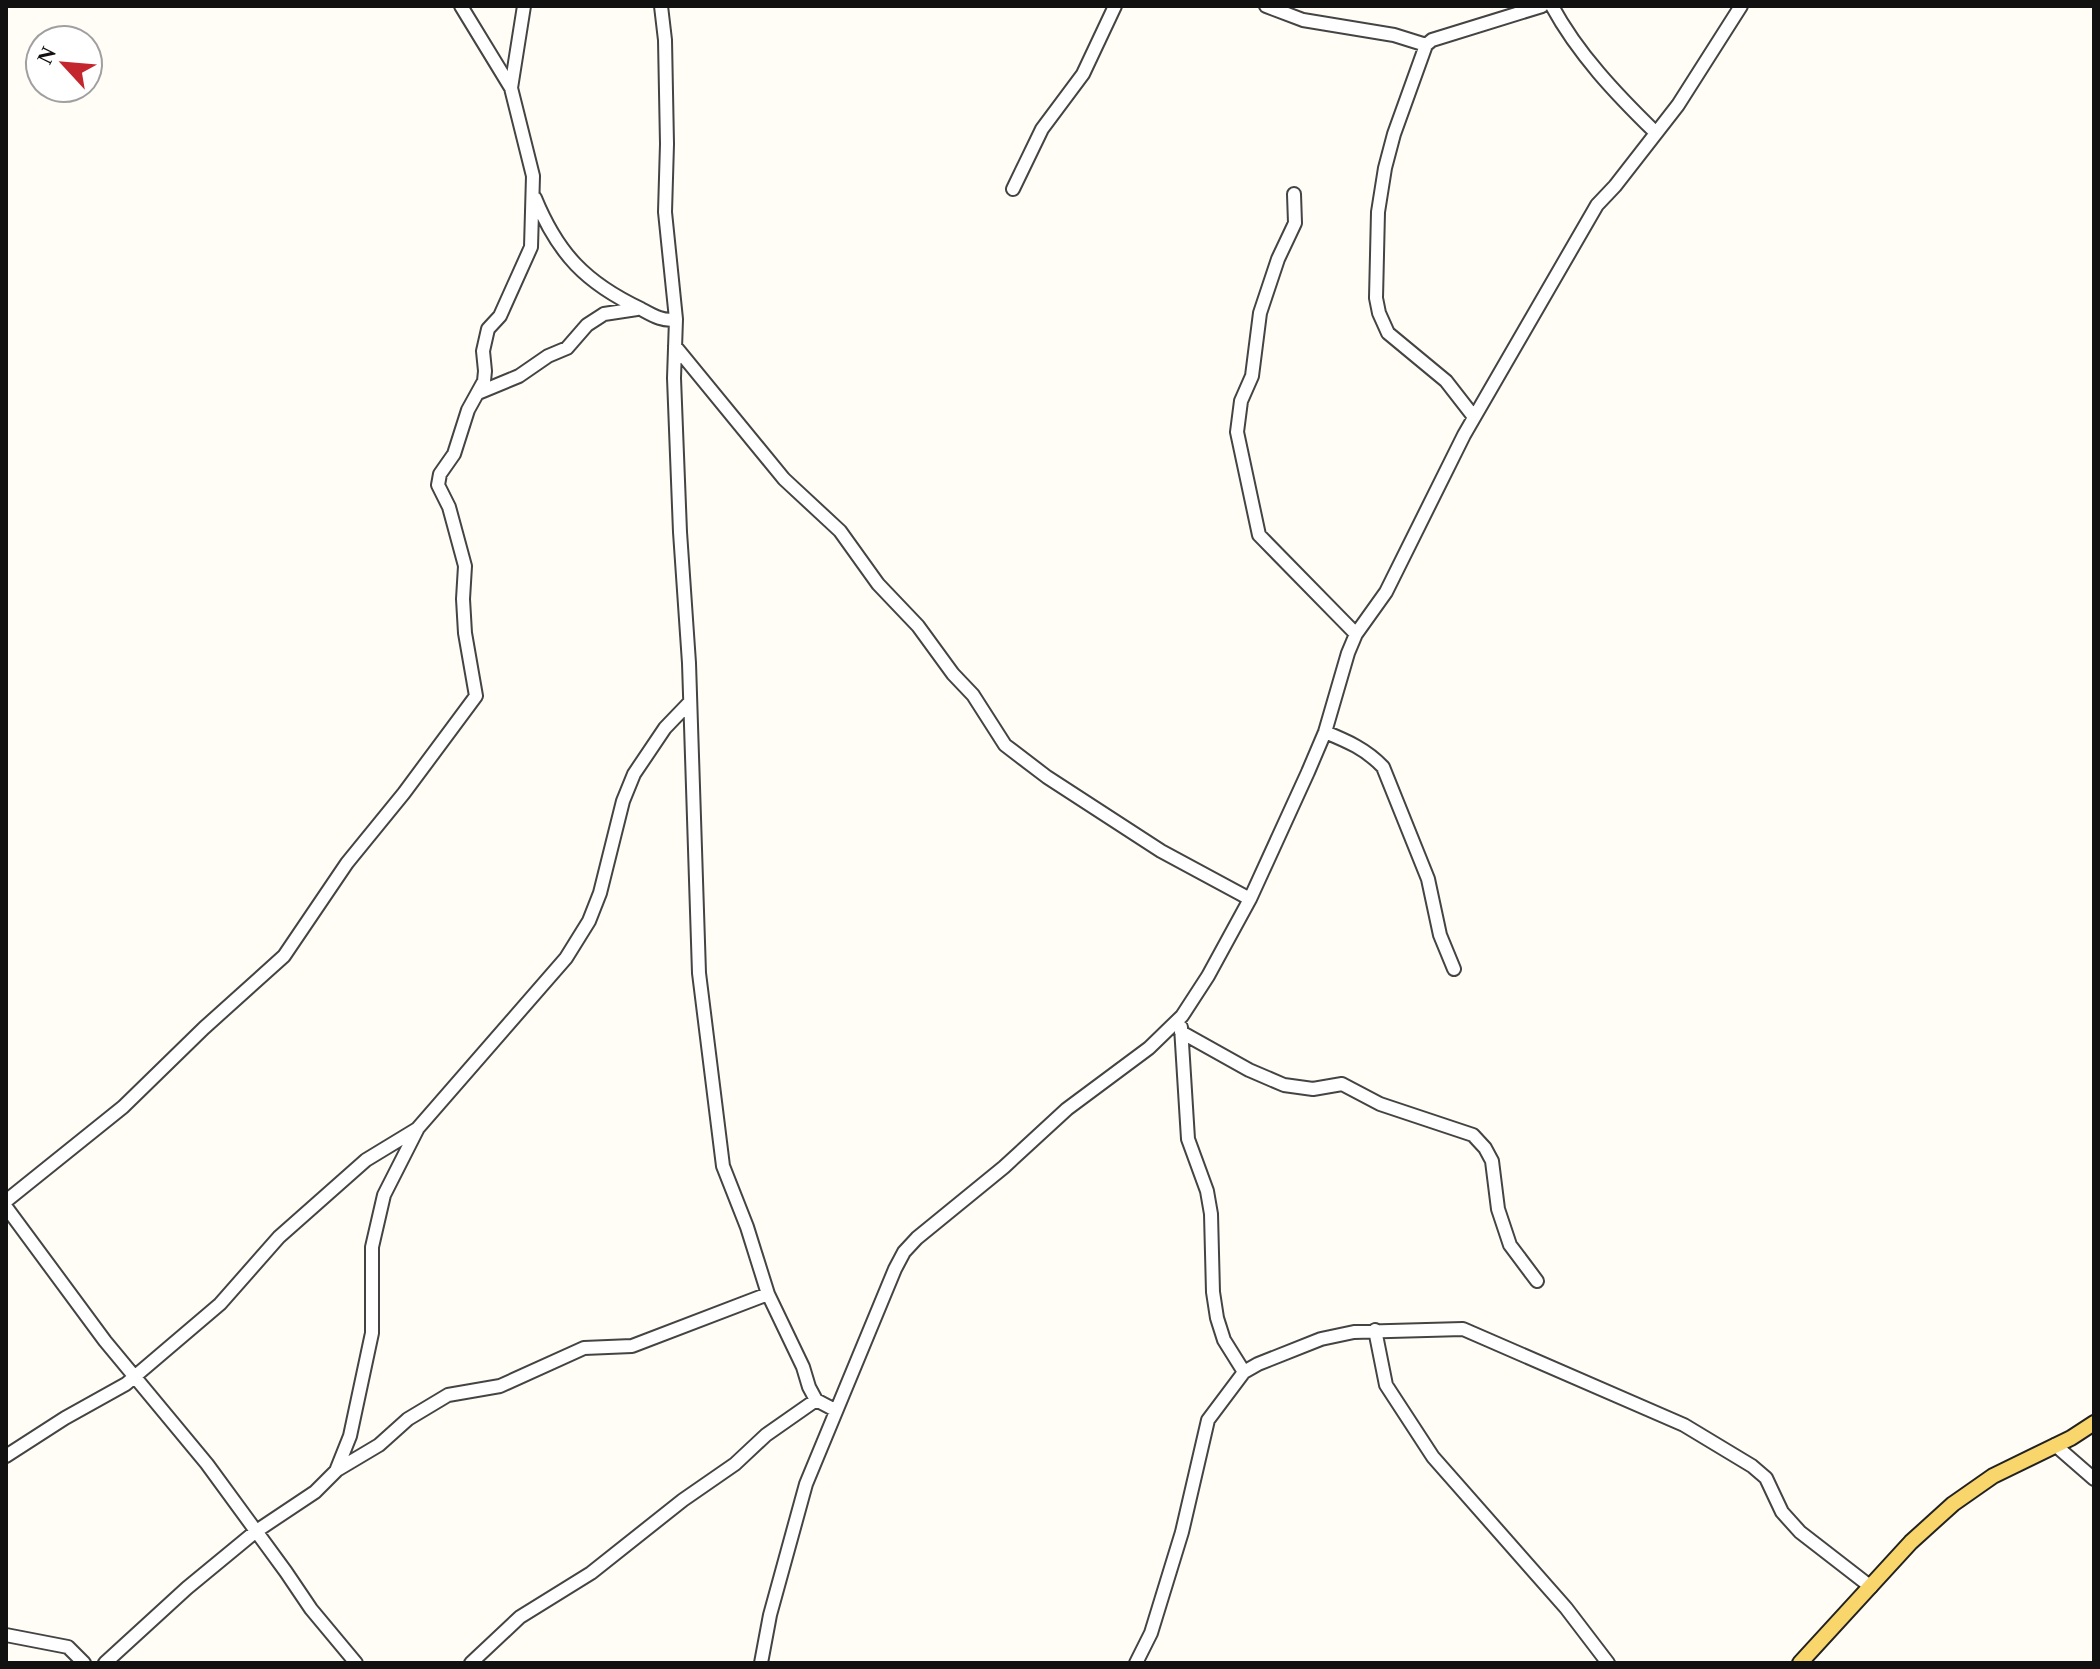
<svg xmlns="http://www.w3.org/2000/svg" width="2100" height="1669" font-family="'Times New Roman',serif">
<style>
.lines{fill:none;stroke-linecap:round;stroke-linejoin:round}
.minor-casing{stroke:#444;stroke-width:16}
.major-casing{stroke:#222;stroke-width:18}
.minor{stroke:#fff;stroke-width:12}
.major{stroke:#f9d66b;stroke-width:14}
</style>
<rect width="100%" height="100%" fill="#fffdf5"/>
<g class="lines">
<defs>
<path id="minor" d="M 461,6 L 511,88
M 661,6 L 665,40 L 667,144 L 665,212 L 676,319 L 674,378 L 680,532 L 689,663 L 699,973 L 723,1166 L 747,1227 L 768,1294 L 803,1367 L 809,1387 L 816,1400 L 835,1410
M 1266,6 L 1303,20 L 1394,35 L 1426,45
M 1552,6 C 1578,54 1616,94 1655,132
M 1013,189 L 1042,129 L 1083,74 L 1115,6
M 1294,194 L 1295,223 L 1278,259 L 1260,313 L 1252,376 L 1241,401 L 1237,432 L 1259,535 L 1356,634
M 535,198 C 558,254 586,283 641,309 C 652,315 663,322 676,319
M 675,346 L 784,479 L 840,531 L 878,584 L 918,626 L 953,674 L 973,695 L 1005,745 L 1047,777 L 1161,851 L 1250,899
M 478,393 L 519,376 L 548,356 L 567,348 L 587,325 L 604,314 L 637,309
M 1474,417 L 1446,381 L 1388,333 L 1379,313 L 1376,298 L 1378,212 L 1385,168 L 1394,134 L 1426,45 L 1432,40 L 1542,6
M 1325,732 C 1347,741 1366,749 1383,767 L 1428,879 L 1440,935 L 1454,969
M 1181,1027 L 1188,1139 L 1207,1191 L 1211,1214 L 1213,1292 L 1217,1318 L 1224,1340 L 1244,1372
M 1181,1032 L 1249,1070 L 1284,1085 L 1313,1089 L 1342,1084 L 1380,1104 L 1473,1135 L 1485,1148 L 1492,1161 L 1498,1209 L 1510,1245 L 1537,1281
M 6,1201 L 123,1107 L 204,1028 L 284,956 L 347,863 L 404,793 L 476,696 L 465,633 L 463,599 L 465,566 L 449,507 L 438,485 L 440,474 L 454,454 L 468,410 L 484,381 L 485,371 L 483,351 L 488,329 L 500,316 L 531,247 L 533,176 L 511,88 L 524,6
M 6,1207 L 105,1341 L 207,1464 L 286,1572 L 311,1609 L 356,1663
M 1375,1330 L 1386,1385 L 1433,1457 L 1566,1608 L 1608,1663
M 2055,1445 L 2094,1479
M 6,1456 L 65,1418 L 126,1384 L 220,1304 L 279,1237 L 366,1160 L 417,1129
M 337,1470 L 379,1445 L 408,1419 L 448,1395 L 500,1386 L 584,1348 L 632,1346 L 768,1294
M 6,1635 L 68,1647 L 84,1663
M 105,1663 L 187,1588 L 255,1532 L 315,1492 L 336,1471 L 350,1436 L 372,1333 L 372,1247 L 384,1195 L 418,1128 L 566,958 L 589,921 L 600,893 L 623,801 L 634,774 L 665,728 L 690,702
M 471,1663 L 520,1617 L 591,1573 L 683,1500 L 735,1464 L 766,1435 L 816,1400
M 761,1663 L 770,1615 L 806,1484 L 895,1269 L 904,1252 L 917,1238 L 1004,1167 L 1067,1109 L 1149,1048 L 1182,1016 L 1208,976 L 1250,899 L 1308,772 L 1325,732 L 1348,653 L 1356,634 L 1386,592 L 1464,435 L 1597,205 L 1615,186 L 1678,105 L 1741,6
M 1136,1663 L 1151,1633 L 1182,1532 L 1208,1420 L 1244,1372 L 1258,1364 L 1321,1339 L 1354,1332 L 1463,1329 L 1684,1425 L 1752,1466 L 1766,1478 L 1782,1512 L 1800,1532 L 1871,1587"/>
<path id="major" d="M 1800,1663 L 1911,1542 L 1953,1504 L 1993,1476 L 2071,1438 L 2094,1423"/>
</defs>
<use href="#minor" class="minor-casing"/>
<use href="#major" class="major-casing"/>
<use href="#minor" class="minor"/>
<use href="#major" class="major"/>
</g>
<rect width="2100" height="1669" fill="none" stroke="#111111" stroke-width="16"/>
<g transform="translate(64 64) rotate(296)"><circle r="38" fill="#ffffff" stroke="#a0a0a0" stroke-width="2"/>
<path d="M0-6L14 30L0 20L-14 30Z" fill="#c4262e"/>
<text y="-12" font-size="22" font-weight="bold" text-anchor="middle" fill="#111111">N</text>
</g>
</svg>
